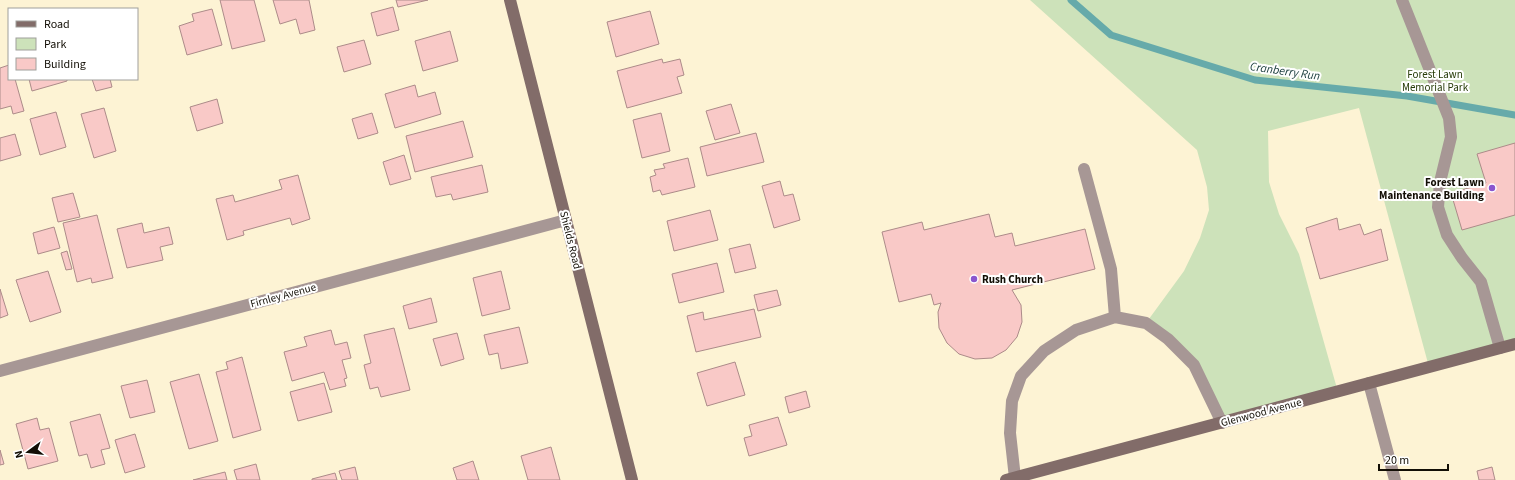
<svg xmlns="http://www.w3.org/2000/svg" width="1515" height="480" font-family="'Source Sans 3',sans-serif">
  <rect width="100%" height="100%" fill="#fdf3d4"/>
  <!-- green -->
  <path fill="#cde2ba" d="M1030,0H1515V344L1429,367L1359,108L1268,131L1269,182L1279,214L1299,254L1338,392L1222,423L1194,365L1146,323L1184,271L1200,238L1209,210L1207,187L1197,150Z"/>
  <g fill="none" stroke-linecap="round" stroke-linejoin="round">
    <!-- stream -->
    <path stroke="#6aa" stroke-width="7" d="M1071,0L1111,35L1255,80L1407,96L1515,115"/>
  </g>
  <!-- building -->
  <path fill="#f9c9c7" stroke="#ac8b89" d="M220,0H254L265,41L232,49Z
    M273,0H309L315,30L300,34L296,19L280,24Z
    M396,0H428L398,7Z
    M393,7L399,30L377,36L371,13Z
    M212,9L222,45L187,55L179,26L194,21L192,14Z
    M650,11L659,44L616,57L607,22Z
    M450,31L458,61L423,71L415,41Z
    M364,40L371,64L344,72L337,47Z
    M662,59L663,63L680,59L684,75L677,77L682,93L627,108L617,71Z
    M9,65V79H15L24,111L13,114L11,106L0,109V68Z
    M29,79H67V81L32,91Z
    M92,79H110L112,87L96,91Z
    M415,85L418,97L435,92L441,114L395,128L385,94Z
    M217,99L223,123L197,131L190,107Z
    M731,104L740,133L715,140L706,111Z
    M104,108L116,151L94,158L81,114Z
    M56,112L66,147L40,155L30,119Z
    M372,113L378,133L358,139L352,119Z
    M661,113L670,151L642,158L633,120Z
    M463,121L473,157L415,172L406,136Z
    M756,133L764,162L707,176L700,147Z
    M15,134L21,155L0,161V138Z
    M1515,143V215L1462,230L1451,193L1486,183L1477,154Z
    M404,155L411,179L390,185L383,162Z
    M688,158L695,187L662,195L660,190L653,192L650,177L656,175L654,170L665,168L663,164Z
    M482,165L488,192L453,200L451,194L436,197L431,177Z
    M298,175L310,219L292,225L290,218L243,231L244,235L227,240L216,199L233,195L235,202L282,189L279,180Z
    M780,181L784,196L793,194L800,220L774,228L762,186Z
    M73,193L80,217L58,222L52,198Z
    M710,210L718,240L674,251L667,221Z
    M989,214L995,237L1012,233L1015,246L1085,229L1095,269L1012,290L1021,305L1022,322L1017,337L1006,350L992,358L975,359L959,354L947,343L939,328L938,312L941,303L934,305L931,294L899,302L882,232L922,222L924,230Z
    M97,215L113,278L92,283L91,278L77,282L63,223Z
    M1337,218L1339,230L1360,224L1364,235L1381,229L1388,260L1320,279L1306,228Z
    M142,223L144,233L169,227L173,244L160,247L163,260L127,268L117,229Z
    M54,227L60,248L38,254L33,233Z
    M750,244L756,268L735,273L729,249Z
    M67,251L72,269L66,270L61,253Z
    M717,263L724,292L679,303L672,274Z
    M48,271L61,312L30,322L16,280Z
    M501,271L510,309L482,316L473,278Z
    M0,289L8,315L0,318Z
    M777,290L781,305L758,311L754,295Z
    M431,298L437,322L409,329L403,306Z
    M754,309L761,337L696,352L687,316L703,312L704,320Z
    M519,327L528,363L501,369L498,353L489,355L484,335Z
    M394,328L410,390L381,397L378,387L370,389L364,365L371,363L364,335Z
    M331,330L335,345L347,342L351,358L342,360L347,378L344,379L346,386L330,390L324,372L292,381L284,352L307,346L304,337Z
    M457,333L464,359L441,366L433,339Z
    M242,357L261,430L233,438L216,372L228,369L226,362Z
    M735,362L745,395L707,406L697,373Z
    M199,374L218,441L189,449L170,382Z
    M147,380L155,412L130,418L121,386Z
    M324,383L332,412L298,421L290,392Z
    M806,391L810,407L789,413L785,397Z
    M100,414L110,448L101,450L105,464L91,468L87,454L79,456L70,422Z
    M778,417L787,445L749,456L744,438L752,436L749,425Z
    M37,418L40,430L49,428L58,461L28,469L16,424Z
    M135,434L145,467L125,473L115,440Z
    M551,447L560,480H528L521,456Z
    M0,450L4,464L0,465Z
    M473,461L479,480H457L453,468Z
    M256,464L260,480H237L234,470Z
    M355,467L358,480H342L339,471Z
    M1492,467L1495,480H1479L1477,471Z
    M225,472L227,480H193Z
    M335,473L337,480H312V479Z"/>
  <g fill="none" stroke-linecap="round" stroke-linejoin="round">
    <!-- lane -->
    <path stroke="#a79795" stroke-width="12" d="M1402,0L1449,118L1451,137L1440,182L1438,207L1447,235L1462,258L1481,282L1500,348
      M1084,169L1111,269L1115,317
      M1015,478L1010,433L1012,401L1021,376L1044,351L1076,330L1115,317L1146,323L1168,339L1194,365L1222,423"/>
    <!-- street -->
    <path stroke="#a79795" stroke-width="12" d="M0,371L566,220
      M1369,383L1395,480"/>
    <!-- secondary -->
    <path stroke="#826c69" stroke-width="12" d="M510,0L632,480
      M1006,480L1515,344"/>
  </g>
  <!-- markers -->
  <g fill="#8a56ce" stroke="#fff" stroke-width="1.5">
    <circle cx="1492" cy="188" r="4"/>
    <circle cx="974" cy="279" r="4"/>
  </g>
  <g text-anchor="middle" stroke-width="4" stroke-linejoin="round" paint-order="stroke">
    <!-- park labels -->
    <g font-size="11" fill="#273c09" stroke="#fff">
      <text x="1435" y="78">Forest Lawn<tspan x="1435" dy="13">Memorial Park</tspan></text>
    </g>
    <!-- poi labels -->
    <g font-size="11" font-weight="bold" fill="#120e05" stroke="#fff" text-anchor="end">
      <text x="1484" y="186">Forest Lawn<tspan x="1484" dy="13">Maintenance Building</tspan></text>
      <text x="982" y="283" text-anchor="start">Rush Church</text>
    </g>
    <!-- street labels -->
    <g font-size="11" fill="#120e05" stroke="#fff">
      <text transform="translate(571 240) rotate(76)" y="4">Shields Road</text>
      <text transform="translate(283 295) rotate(-15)" y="4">Firnley Avenue</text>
      <text transform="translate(1261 412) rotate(-15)" y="4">Glenwood Avenue</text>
    </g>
    <!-- water labels -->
    <g font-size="12" font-style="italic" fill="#163939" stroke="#fff">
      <text transform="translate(1285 71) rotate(8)" y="4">Cranberry Run</text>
    </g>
  </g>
  <!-- legend -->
  <rect x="8" y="8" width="130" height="72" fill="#ffffff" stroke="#a09f9b"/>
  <rect x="16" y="21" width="20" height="6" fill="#826c69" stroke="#a09f9b"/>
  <text x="44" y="28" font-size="12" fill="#120e05">Road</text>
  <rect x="16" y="38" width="20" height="12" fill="#cde2ba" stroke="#a09f9b"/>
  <text x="44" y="48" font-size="12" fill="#120e05">Park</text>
  <rect x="16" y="58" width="20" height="12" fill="#f9c9c7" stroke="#a09f9b"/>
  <text x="44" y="68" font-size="12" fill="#120e05">Building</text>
  <!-- north arrow -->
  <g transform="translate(28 452) rotate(255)" stroke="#ffffff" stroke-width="3" paint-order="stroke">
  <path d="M0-3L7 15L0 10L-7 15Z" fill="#120e05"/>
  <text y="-6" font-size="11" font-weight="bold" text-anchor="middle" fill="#120e05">N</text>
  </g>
  <!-- scale -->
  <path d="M1379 464v6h69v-6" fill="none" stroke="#120e05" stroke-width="2"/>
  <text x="1385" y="464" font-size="12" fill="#120e05" stroke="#ffffff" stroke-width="3" paint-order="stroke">20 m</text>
</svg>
